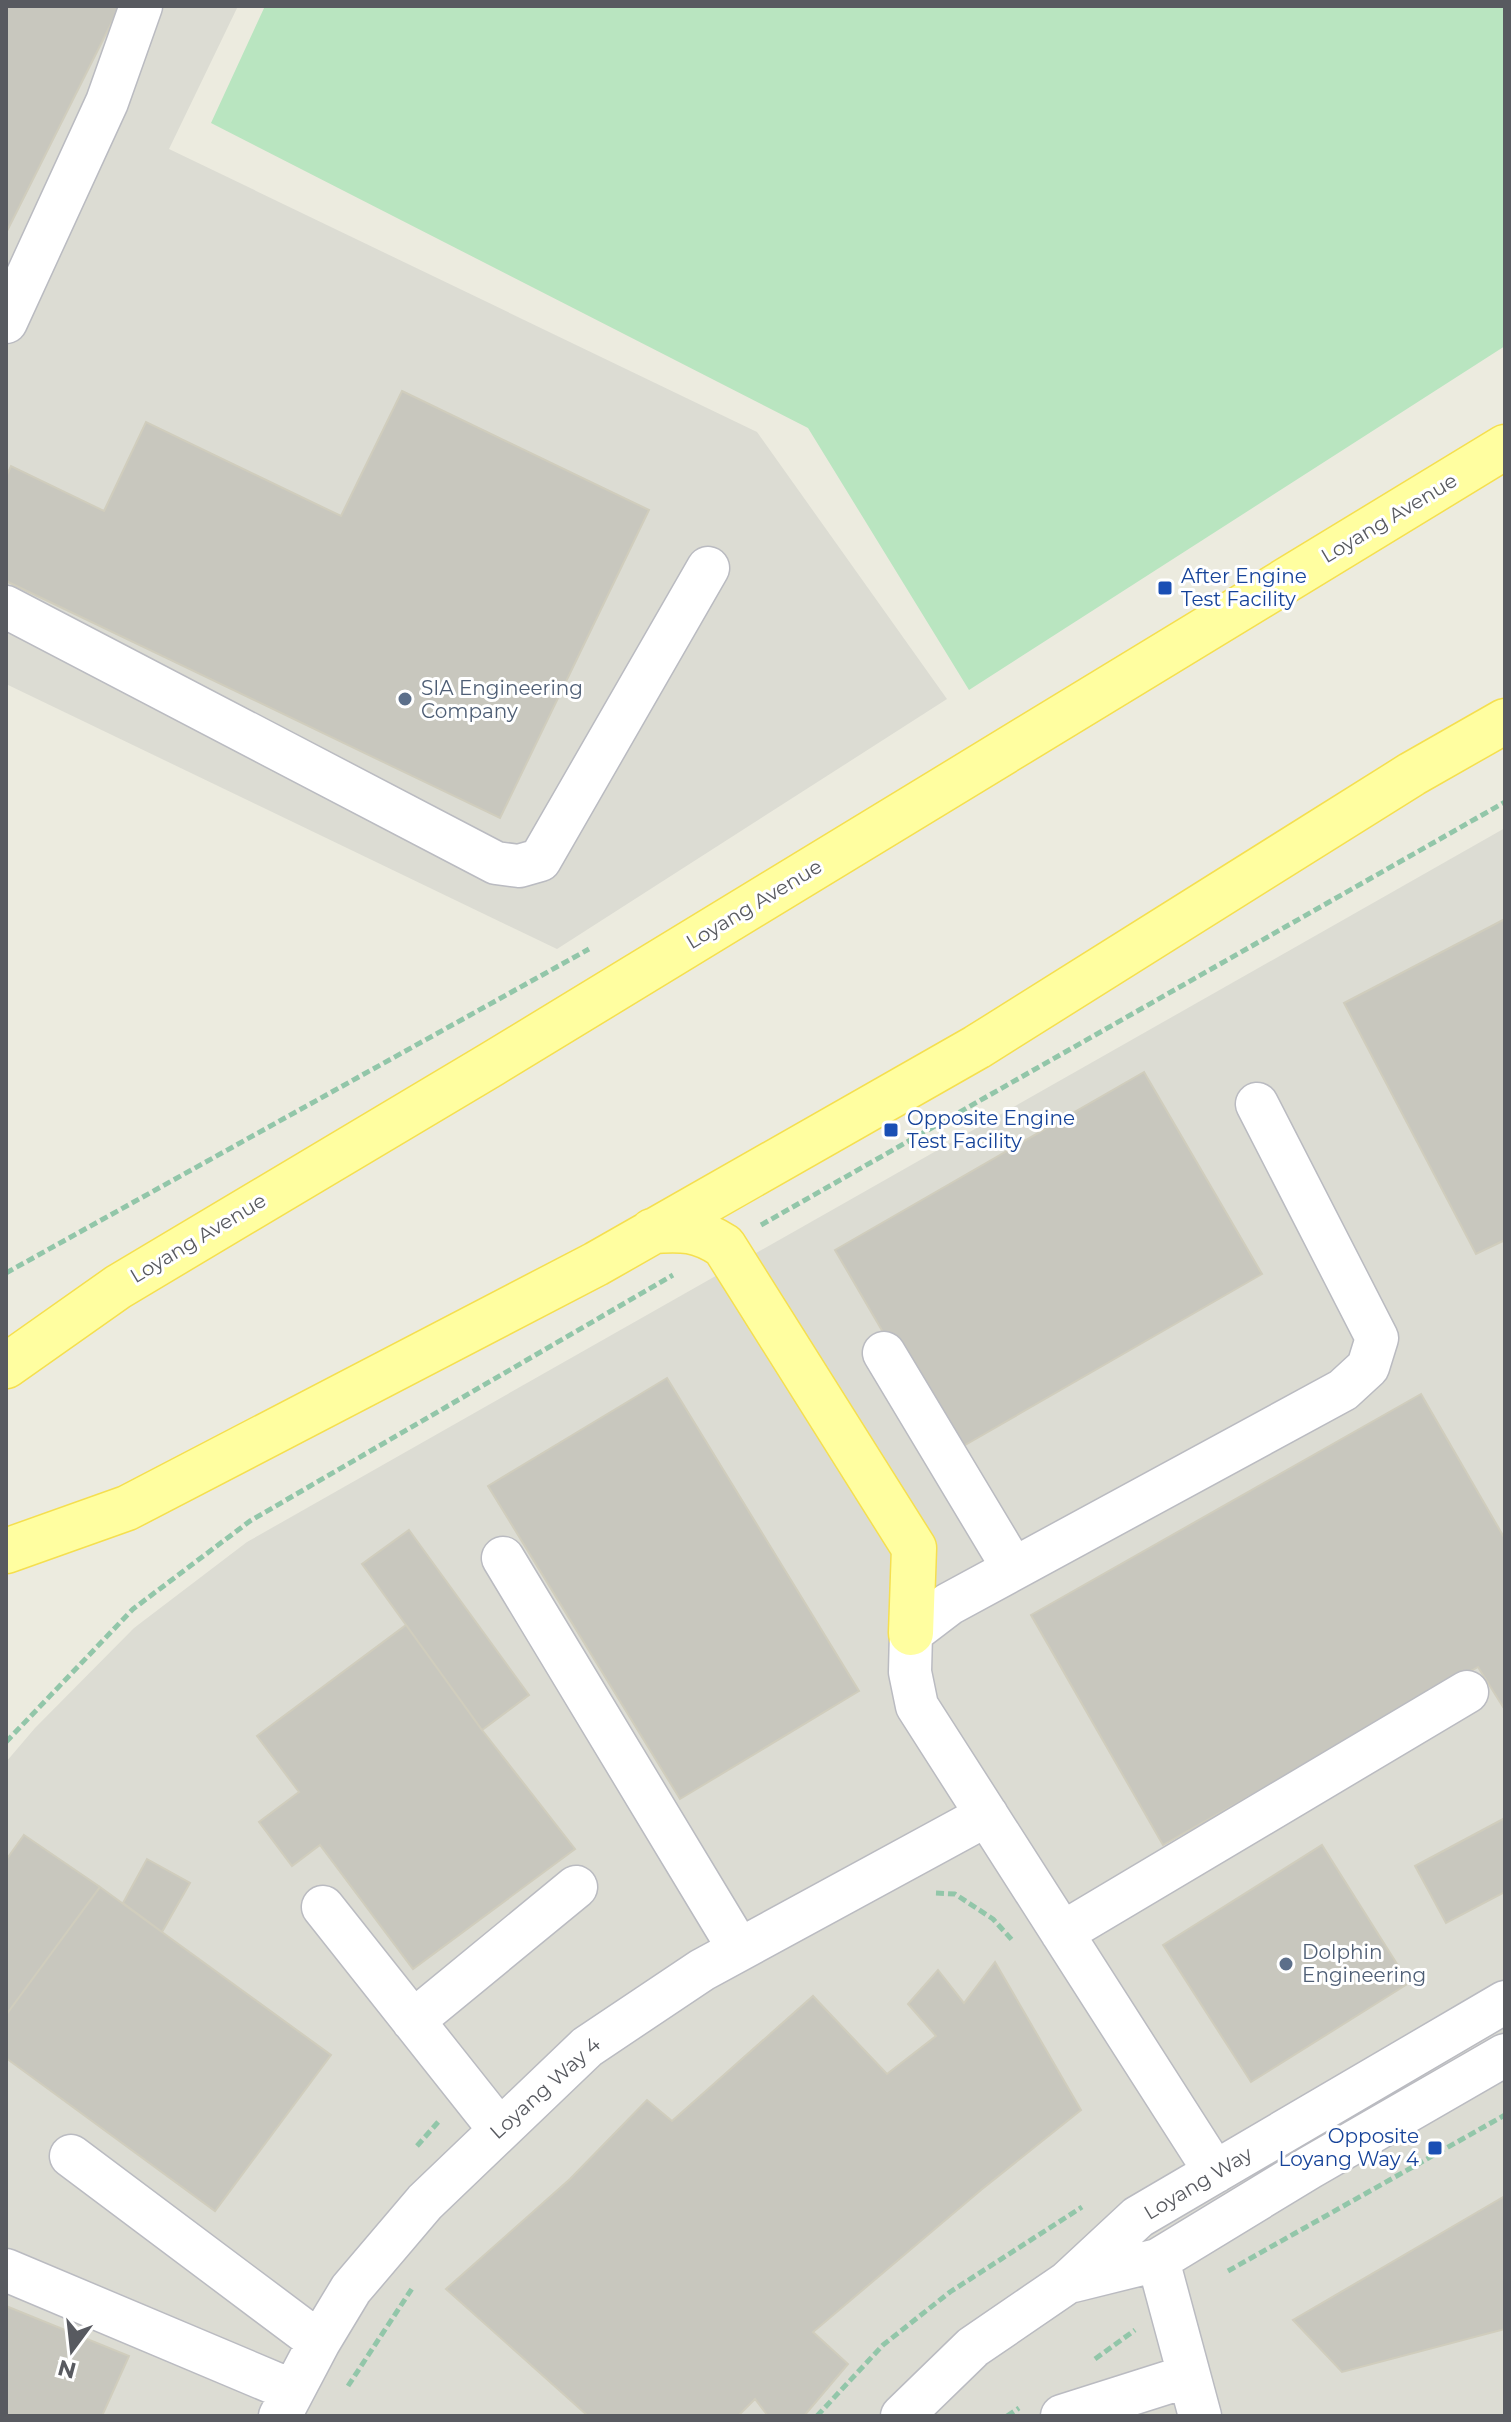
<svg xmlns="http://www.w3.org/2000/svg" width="1511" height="2422" font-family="Montserrat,sans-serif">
  <rect width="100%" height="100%" fill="#ecebdf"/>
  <!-- industrial -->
  <path fill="#dcdcd3" d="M6,6H238L169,149L757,432L947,699L557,949L6,684Z
    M1505,828V2416H6V1762L35,1728L134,1628L247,1542Z"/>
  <!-- green -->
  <path fill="#b9e5c0" d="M265,6H1505V346L969,690L808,428L211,123Z"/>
  <!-- building -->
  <path fill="#c8c7be" stroke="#d0cdbd" stroke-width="2" d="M6,6H120L6,233Z
    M402,391L649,510L500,818L6,581V477L11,466L104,511L146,422L341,516Z
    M1505,919V1240L1476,1254L1344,1003Z
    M1144,1072L1262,1274L953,1452L835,1250Z
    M667,1378L859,1691L680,1799L488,1486Z
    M1421,1394L1505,1539V1710L1478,1667L1163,1845L1031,1615Z
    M409,1530L529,1695L482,1730L362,1564Z
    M406,1625L482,1730L575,1849L413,1969L320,1845L292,1866L259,1822L299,1792L257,1736Z
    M1505,1818V1892L1446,1923L1415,1866Z
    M24,1835L100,1887L6,2015V1860Z
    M1322,1845L1409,1983L1251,2082L1163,1945Z
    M147,1859L190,1883L162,1932L123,1903Z
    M100,1887L331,2055L215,2211L6,2058V2015Z
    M995,1962L1081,2110L981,2190L813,2332L848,2364L804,2416H768L755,2399L738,2416H588L446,2289L570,2179L647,2100L672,2121L813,1996L887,2074L936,2036L908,2004L938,1970L964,2003Z
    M1505,2196V2329L1342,2372L1293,2320Z
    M6,2306L129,2356L102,2416H6Z"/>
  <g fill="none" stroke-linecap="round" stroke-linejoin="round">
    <defs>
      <path id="minor" d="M6,322L107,102L141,6
        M6,607L496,863L519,866L540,860L708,568
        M884,1353L1013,1568
        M503,1558L739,1949
        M323,1907L499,2129
        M1062,1933L1467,1692
        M413,2021L576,1887
        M71,2156L319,2342
        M1215,2172L917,1706L910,1672L911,1633L949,1604L1343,1390L1368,1367L1377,1338L1257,1104
        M1158,2260L1200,2416
        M6,2270L293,2391
        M1073,2281L1158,2260L1309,2168L1505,2055
        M280,2416L319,2342L351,2289L425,2202L587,2047L702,1970L987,1815
        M902,2416L973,2347L1068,2282L1138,2217L1505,2002
        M1062,2416L1188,2376"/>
      <path id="major" d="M652,1231C683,1229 698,1229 724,1246L914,1548L911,1633
        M6,1366L118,1287L492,1064L1505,447
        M6,1551L127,1508L596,1264L977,1047L1412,774L1505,721"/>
    </defs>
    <!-- minor casing -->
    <use href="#minor" stroke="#babbc1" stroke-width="45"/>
    <!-- major casing -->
    <use href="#major" stroke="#f5df4f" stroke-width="47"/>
    <!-- path -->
    <path stroke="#92c6a9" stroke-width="5" stroke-dasharray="8 4" stroke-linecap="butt" d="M761,1225L1505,802
      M6,1273L589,949
      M6,1742L133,1609L250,1521L673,1275
      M936,1893L955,1894L993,1919L1013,1941
      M417,2146L439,2121
      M1228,2271L1505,2115
      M1095,2359L1135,2330
      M348,2386L413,2287
      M817,2416L883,2345L950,2292L1082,2207
      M1007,2416L1019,2408"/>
    <!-- minor -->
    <use href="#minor" stroke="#fff" stroke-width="42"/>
    <!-- major -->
    <use href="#major" stroke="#fffea0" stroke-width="44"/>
  </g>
  <!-- markers -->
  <g fill="#1a4fb4" stroke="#fff" stroke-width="3">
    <rect x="1157" y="580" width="16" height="16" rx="4"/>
    <rect x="883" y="1122" width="16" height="16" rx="4"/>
    <rect x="1427" y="2140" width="16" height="16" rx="4"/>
  </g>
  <g fill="#5c6f8a" stroke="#fff" stroke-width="3">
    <circle cx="405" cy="699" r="8"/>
    <circle cx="1286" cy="1964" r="8"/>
  </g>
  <g text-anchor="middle" stroke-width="6" stroke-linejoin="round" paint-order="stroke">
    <!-- street labels -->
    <g font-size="20" fill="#585a60" stroke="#fff">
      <text transform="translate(1389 518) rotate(-31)" y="7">Loyang Avenue</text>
      <text transform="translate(754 904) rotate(-31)" y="7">Loyang Avenue</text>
      <text transform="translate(198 1238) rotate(-31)" y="7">Loyang Avenue</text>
      <text transform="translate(545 2088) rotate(-42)" y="7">Loyang Way 4</text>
      <text transform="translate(1198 2183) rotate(-31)" y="7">Loyang Way</text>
    </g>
    <!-- transit labels -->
    <g font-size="20" fill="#164399" stroke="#fff" text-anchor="start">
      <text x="1181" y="583">After Engine<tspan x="1181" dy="23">Test Facility</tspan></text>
      <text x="907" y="1125">Opposite Engine<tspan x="907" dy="23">Test Facility</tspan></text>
      <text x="1419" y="2143" text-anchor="end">Opposite<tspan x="1419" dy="23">Loyang Way 4</tspan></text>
    </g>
    <!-- service labels -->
    <g font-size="20" fill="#4e5e75" stroke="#fff" text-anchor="start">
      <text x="421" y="695">SIA Engineering<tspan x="421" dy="23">Company</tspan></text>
      <text x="1302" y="1959">Dolphin<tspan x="1302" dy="23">Engineering</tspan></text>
    </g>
  </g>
  <!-- border -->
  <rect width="1511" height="2422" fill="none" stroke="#585a60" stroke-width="16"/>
  <!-- north arrow -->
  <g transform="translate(72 2350) rotate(195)" stroke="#ffffff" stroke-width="6" paint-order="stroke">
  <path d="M0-6L14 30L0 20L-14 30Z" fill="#585a60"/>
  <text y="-12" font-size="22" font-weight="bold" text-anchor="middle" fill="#585a60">N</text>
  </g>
</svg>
